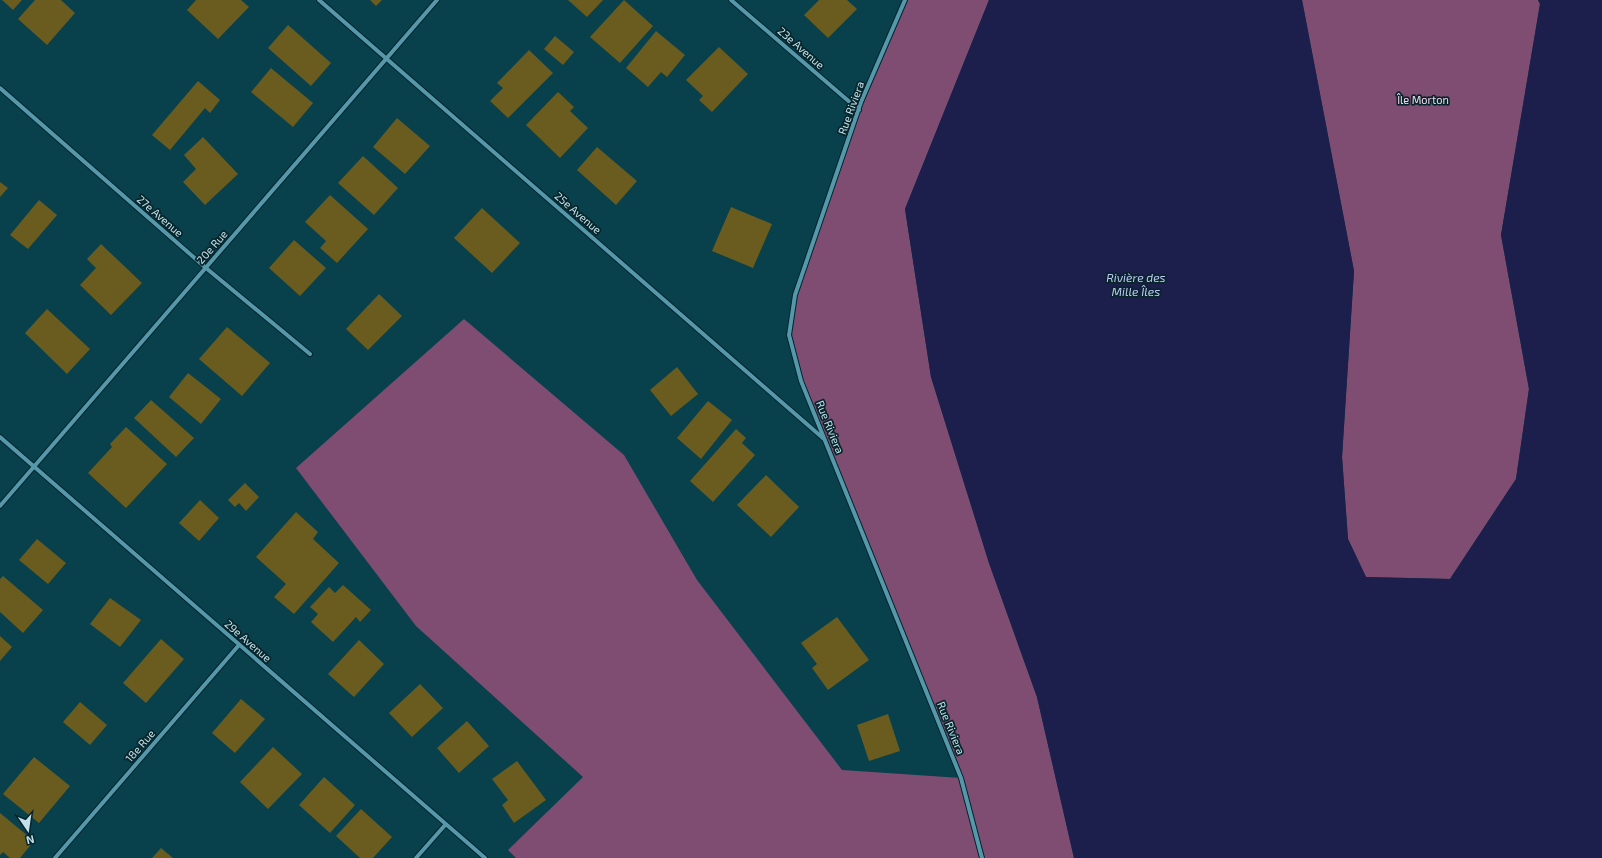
<svg xmlns="http://www.w3.org/2000/svg" width="1602" height="858" font-family="'Exo 2',sans-serif">
  <rect width="100%" height="100%" fill="#08404c"/>
  <!-- forest -->
  <path fill="#7e4d71" d="M906,0H989L905,209L931,377L989,563L1037,697L1074,858H516L508,850L583,777L416,626L296,468L464,319L624,455L697,580L842,770L961,778L801,381L789,335L795,295L859,110Z
    M1302,0H1538L1540,4L1501,235L1529,389L1516,479L1450,579L1366,577L1348,539L1342,457L1354,271Z"/>
  <!-- water -->
  <path fill="#1c1e4c" d="M989,0H1302L1354,271L1342,457L1348,539L1366,577L1450,579L1516,479L1529,389L1501,235L1540,4L1538,0H1602V858H1074L1037,697L989,563L931,377L905,209Z"/>
  <!-- building -->
  <path fill="#6a5c1e" d="M2,0H22L13,10Z
    M35,0H61L75,13L47,45L18,19Z
    M196,0H241L249,7L218,39L187,10Z
    M370,0H382L376,6Z
    M568,0H603L587,17Z
    M624,0L653,26L620,63L590,37Z
    M819,0H847L857,9L828,38L804,15Z
    M288,25L331,63L311,86L268,48Z
    M656,31L685,55L667,77L661,72L648,87L626,68Z
    M555,36L574,52L563,65L544,49Z
    M719,47L748,74L712,112L699,100L703,96L686,80Z
    M529,50L553,73L508,118L490,101L503,88L497,83Z
    M271,68L313,103L293,127L251,92Z
    M198,81L220,100L210,113L205,108L170,150L152,135Z
    M558,92L574,107L570,111L588,128L560,158L526,125Z
    M397,118L430,146L405,174L373,147Z
    M203,137L238,174L205,205L183,182L196,169L184,155Z
    M597,147L637,181L616,205L577,170Z
    M363,156L398,188L374,215L338,183Z
    M0,182L8,188L0,197Z
    M330,195L368,229L337,263L320,248L326,241L305,222Z
    M39,200L57,215L28,249L10,235Z
    M731,207L772,224L753,268L712,251Z
    M482,208L520,243L492,273L454,238Z
    M294,240L326,268L300,296L269,268Z
    M101,244L142,283L111,315L80,285L96,268L87,259Z
    M379,294L402,316L368,350L346,329Z
    M47,309L90,349L67,374L25,333Z
    M227,327L270,363L242,396L199,359Z
    M677,367L698,394L671,416L650,390Z
    M188,373L221,399L201,424L169,397Z
    M151,400L194,438L176,457L134,418Z
    M708,401L732,420L701,459L677,438Z
    M126,427L167,464L126,508L88,473L112,447L110,444Z
    M736,429L746,438L742,443L755,455L713,502L690,481Z
    M766,475L799,507L771,537L737,505Z
    M245,483L259,497L246,511L239,503L235,507L228,500Z
    M200,500L219,518L199,541L179,523Z
    M296,512L318,532L313,539L339,563L294,614L274,597L286,584L256,557Z
    M37,539L66,563L48,584L19,560Z
    M3,576L43,610L23,633L0,612V579Z
    M343,585L371,610L360,622L356,617L333,642L311,622L318,614L310,607L329,587L335,593Z
    M110,598L141,620L120,647L90,624Z
    M837,617L869,660L828,690L812,668L817,664L801,643Z
    M0,636L12,647L0,661Z
    M161,639L184,659L146,703L123,683Z
    M359,640L384,664L354,697L328,674Z
    M420,684L443,708L412,737L389,713Z
    M241,699L265,719L235,753L212,733Z
    M80,702L107,725L90,745L63,722Z
    M888,714L900,751L869,761L857,725Z
    M467,721L489,746L459,773L437,748Z
    M273,747L302,774L268,809L240,782Z
    M34,757L70,786L39,823L3,794Z
    M517,761L546,800L514,823L502,805L508,800L492,779Z
    M324,777L355,805L330,833L299,805Z
    M361,809L392,837L373,858H360L336,836Z
    M0,813L34,841L20,858H10L3,852L0,855Z
    M161,848L173,858H152Z"/>
  <g fill="none" stroke-linecap="round" stroke-linejoin="round">
    <defs>
      <path id="street" d="M319,0L824,439
        M731,0L859,110
        M905,0L861,102L795,295L789,335L801,381L961,778L982,858
        M0,88L206,268L310,354
        M0,437L485,858
        M0,506L437,0
        M55,858L239,645
        M416,858L446,824"/>
    </defs>
    <!-- street casing -->
    <use href="#street" stroke="#00252e" stroke-width="6"/>
    <!-- street -->
    <use href="#street" stroke="#5698a9" stroke-width="4"/>
  </g>
  <g text-anchor="middle" stroke-width="3.5" stroke-linejoin="round" paint-order="stroke">
    <!-- street labels -->
    <g font-size="11" fill="#c2e2eb" stroke="#08252b">
      <text transform="translate(801 48) rotate(41)" y="4">23e Avenue</text>
      <text transform="translate(851 108) rotate(-70)" y="4">Rue Riviera</text>
      <text transform="translate(578 213) rotate(41)" y="4">25e Avenue</text>
      <text transform="translate(160 216) rotate(41)" y="4">27e Avenue</text>
      <text transform="translate(212 247) rotate(-49)" y="4">20e Rue</text>
      <text transform="translate(830 427) rotate(68)" y="4">Rue Riviera</text>
      <text transform="translate(248 641) rotate(41)" y="4">29e Avenue</text>
      <text transform="translate(951 728) rotate(68)" y="4">Rue Riviera</text>
      <text transform="translate(140 746) rotate(-49)" y="4">18e Rue</text>
    </g>
    <!-- park labels -->
    <g font-size="11" fill="#f9d9ef" stroke="#08252b">
      <text x="1423" y="104">Île Morton</text>
    </g>
    <!-- water labels -->
    <g font-size="12" font-style="italic" fill="#bfc8f8" stroke="#08252b">
      <text x="1136" y="282">Rivière des<tspan x="1136" dy="14">Mille Îles</tspan></text>
    </g>
  </g>
  <!-- north arrow -->
  <g transform="translate(28 830) rotate(167)" stroke="#08252b" stroke-width="3" paint-order="stroke">
  <path d="M0-3L7 15L0 10L-7 15Z" fill="#c2e2eb"/>
  <text y="-6" font-size="11" font-weight="bold" text-anchor="middle" fill="#c2e2eb">N</text>
  </g>
</svg>
